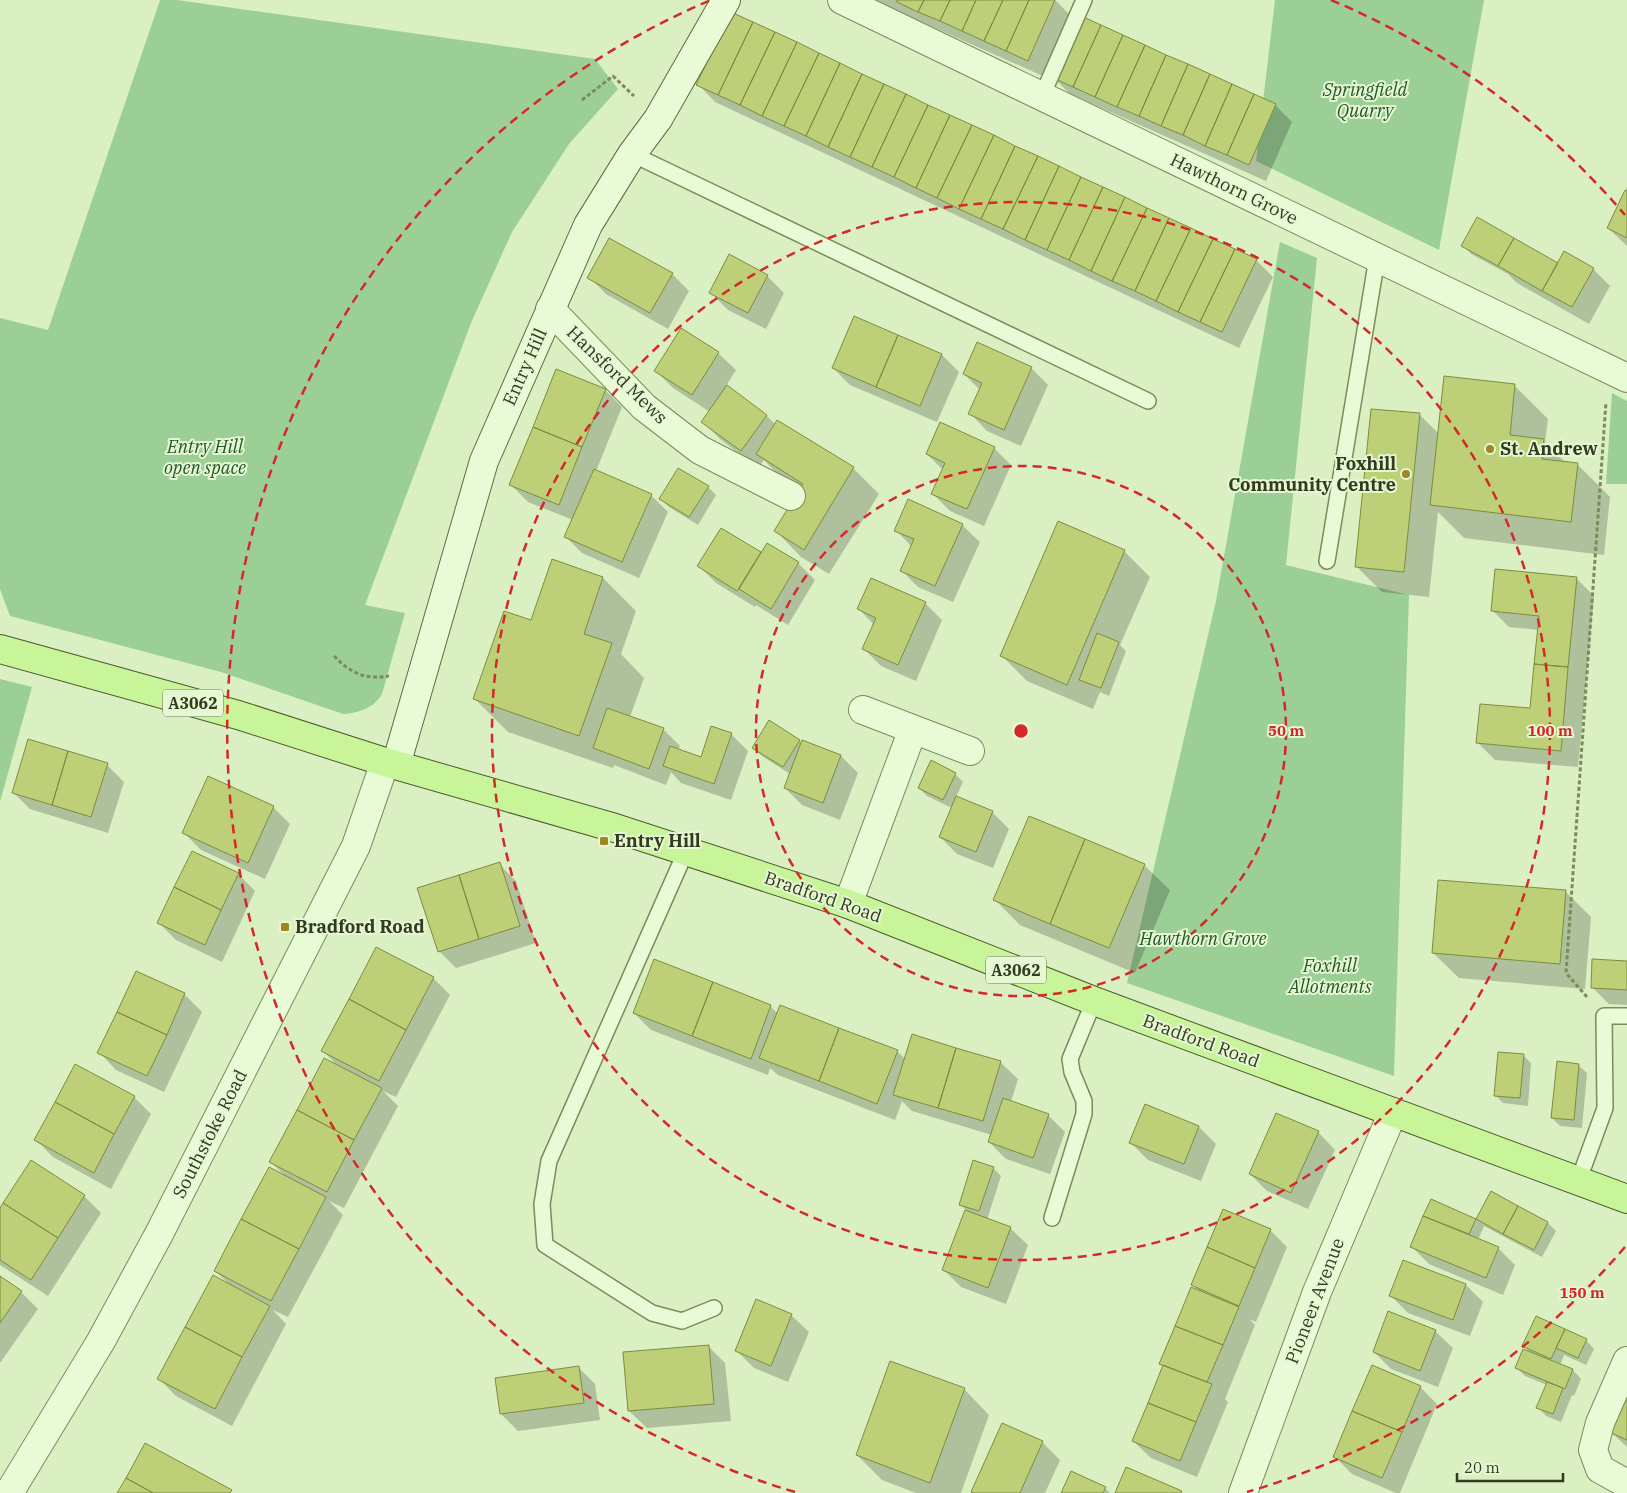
<svg xmlns="http://www.w3.org/2000/svg" width="1627" height="1493" font-family="'IBM Plex Serif',serif">
  <rect width="100%" height="100%" fill="#daf0c3"/>
  <!-- green -->
  <path fill="#9bcf96" d="M160,0H177L595,59L618,89L569,144L512,232L471,323L365,605L405,613L382,694C374,708 358,713 343,714L221,672L10,616L0,589V318L48,330Z
    M1275,0H1484L1439,250L1256,161Z
    M1280,242L1317,258L1286,565L1409,595L1394,1076L1127,983L1216,601Z
    M1612,393L1627,401V484H1606Z
    M0,679L32,687L0,802Z"/>
  <!-- shadow -->
  <path fill="#0003" d="M872,0H1055L1072,17L1045,77Z
    M1053,77L1275,105L1292,122L1266,181L1070,94Z
    M698,84L1256,260L1273,277L1239,348L715,102Z
    M1627,187V246L1608,228Z
    M1463,245L1559,264L1593,269L1610,286L1589,324L1517,283L1508,274L1471,254Z
    M672,274L689,291L668,329L606,294L589,277Z
    M767,276L784,293L766,329L728,310L711,293Z
    M855,317L942,355L959,372L937,422L850,385L833,368Z
    M681,330L718,353L736,370L726,386L767,416L776,425L778,422L853,468L879,494L829,574L801,557L776,531L800,490L783,480L764,460L758,468L720,439L703,422L710,412L673,388L656,371Z
    M1031,368L1048,385L1021,446L987,431L970,413L980,390L964,374Z
    M1515,386L1548,419L1545,442L1566,463L1577,464L1610,497L1604,555L1464,538L1438,512L1429,597L1382,592L1356,566L1372,410L1420,415L1439,434Z
    M605,390L622,407L596,471L651,495L668,512L639,578L582,553L565,536L573,520L528,502L511,485Z
    M994,448L1011,465L984,526L950,511L933,494L943,470L927,454Z
    M708,487L716,495L698,525L669,507L661,499Z
    M962,525L980,542L953,602L918,587L901,570L912,547L896,530Z
    M722,529L762,554L767,545L798,563L815,580L788,625L756,605L755,607L716,583L699,566Z
    M1124,551L1150,577L1120,645L1126,651L1109,696L1100,692L1093,709L1027,681L1001,655Z
    M553,561L603,578L636,611L621,654L644,678L630,717L663,729L680,746L678,751L701,758L731,734L748,751L731,800L681,783L671,772L666,785L614,765L613,768L508,732L475,699L532,622Z
    M1577,579L1594,596L1578,767L1495,760L1478,743L1531,709L1539,630L1509,627L1492,610Z
    M925,603L942,620L916,681L881,666L864,649L874,625L859,609Z
    M799,740L802,744L841,756L858,773L840,820L802,805L785,788L790,774L762,756L753,748Z
    M107,765L124,782L108,833L30,809L13,792Z
    M955,774L963,782L956,797L992,812L1009,829L993,868L957,854L940,837L952,808L927,796L919,788Z
    M273,807L290,824L265,879L201,850L184,833Z
    M499,864L516,881L536,943L456,968L439,951Z
    M1144,865L1170,890L1135,973L1020,925L995,900Z
    M238,874L255,891L222,962L176,940L159,923Z
    M1565,891L1591,917L1585,989L1459,978L1433,953Z
    M377,949L433,978L450,995L396,1097L383,1091L398,1106L344,1208L329,1201L343,1215L288,1317L273,1310L286,1324L232,1426L176,1396L159,1379L228,1283L215,1271L285,1176L271,1162L338,1066L323,1051Z
    M1627,962V1005L1609,1004L1592,987Z
    M136,972L185,995L202,1012L164,1092L116,1070L99,1052Z
    M770,1006L778,1014L897,1051L905,1059L1000,1062L1018,1079L1011,1102L1048,1115L1065,1132L1050,1174L1006,1159L989,1142L992,1135L912,1111L902,1101L895,1120L778,1075L770,1068L768,1075L651,1030L634,1013Z
    M1523,1055L1531,1063L1528,1106L1503,1103L1495,1095Z
    M1578,1065L1587,1073L1582,1128L1560,1126L1552,1118Z
    M134,1097L151,1114L111,1189L53,1157L36,1140Z
    M1199,1127L1216,1144L1201,1181L1148,1160L1131,1143Z
    M1318,1132L1335,1150L1308,1209L1267,1191L1250,1174Z
    M993,1168L1001,1176L987,1220L1010,1228L1028,1245L1006,1304L961,1287L944,1270L966,1210L960,1204Z
    M1491,1193L1548,1223L1556,1231L1542,1257L1484,1226L1478,1240L1498,1248L1515,1265L1503,1295L1429,1264L1412,1247L1431,1201L1476,1221Z
    M84,1196L101,1213L48,1296L0,1265V1211Z
    M1270,1230L1287,1247L1256,1322L1249,1319L1255,1325L1225,1399L1228,1402L1197,1477L1151,1458L1133,1441L1164,1367L1160,1363L1200,1292L1193,1285Z
    M1404,1262L1466,1285L1483,1302L1470,1336L1408,1313L1391,1296Z
    M0,1277L21,1292L38,1309L0,1363Z
    M791,1315L809,1332L788,1382L754,1368L737,1351Z
    M1435,1331L1453,1348L1438,1387L1391,1369L1374,1352Z
    M1586,1340L1594,1349L1586,1365L1564,1355L1560,1365L1573,1370L1581,1379L1574,1396L1572,1395L1561,1422L1546,1416L1538,1407L1547,1385L1525,1376L1517,1368L1531,1353L1523,1346Z
    M708,1346L725,1363L731,1421L647,1428L629,1411Z
    M578,1367L595,1384L600,1420L518,1431L501,1414Z
    M1420,1387L1437,1404L1400,1493H1396L1352,1474L1335,1457Z
    M964,1389L989,1415L961,1493H916L882,1480L857,1455Z
    M1627,1400V1447L1612,1433Z
    M1003,1425L1042,1442L1060,1460L1045,1493H975Z
    M1105,1488L1110,1493H1062Z"/>
  <!-- building -->
  <path fill="#bdd077" stroke="#7d8c3d" d="M897,0H924L918,12L897,2Z
    M924,0H950L940,21L918,12Z
    M950,0H976L962,31L940,21Z
    M976,0H1003L984,41L962,31Z
    M1003,0H1029L1006,51L984,41Z
    M1029,0H1055L1028,61L1006,51Z
    M731,12L753,22L718,95L696,85Z
    M1079,15L1101,25L1073,87L1051,77Z
    M753,22L775,32L740,105L718,95Z
    M1101,25L1123,35L1095,97L1073,87Z
    M775,32L797,42L762,116L740,105Z
    M1123,35L1145,45L1117,107L1095,97Z
    M797,42L819,53L784,126L762,116Z
    M1145,45L1166,55L1139,116L1117,107Z
    M819,53L840,63L806,136L784,126Z
    M1166,55L1188,64L1161,126L1139,116Z
    M840,63L862,74L828,147L806,136Z
    M1188,64L1210,74L1183,135L1161,126Z
    M862,74L884,84L850,157L828,147Z
    M1210,74L1232,84L1205,146L1183,135Z
    M884,84L906,94L872,167L850,157Z
    M1232,84L1254,94L1227,155L1205,146Z
    M906,94L928,105L894,177L872,167Z
    M1254,94L1276,104L1249,165L1227,155Z
    M928,105L950,115L916,188L894,177Z
    M950,115L972,125L937,198L916,188Z
    M972,125L994,135L959,209L937,198Z
    M994,135L1015,146L981,219L959,209Z
    M1015,146L1038,156L1003,229L981,219Z
    M1038,156L1059,166L1025,240L1003,229Z
    M1059,166L1081,177L1047,250L1025,240Z
    M1081,177L1103,187L1069,260L1047,250Z
    M1103,187L1125,197L1091,271L1069,260Z
    M1625,190L1627,191V238L1607,228Z
    M1125,197L1147,208L1112,281L1091,271Z
    M1147,208L1169,218L1135,291L1112,281Z
    M1477,217L1514,238L1498,266L1461,246Z
    M1169,218L1191,228L1156,301L1135,291Z
    M1191,228L1213,239L1178,312L1156,301Z
    M609,238L673,273L650,313L587,278Z
    M1514,238L1558,263L1542,291L1498,266Z
    M1213,239L1235,249L1200,322L1178,312Z
    M1235,249L1257,259L1222,332L1200,322Z
    M1564,251L1594,268L1572,307L1542,291Z
    M729,254L768,275L748,313L709,293Z
    M854,316L898,335L876,387L832,368Z
    M681,328L719,352L692,395L654,371Z
    M898,335L942,354L920,406L876,387Z
    M977,342L1032,367L1004,430L968,414L982,383L963,374Z
    M556,369L606,389L582,447L533,427Z
    M1444,376L1515,384L1510,435L1544,439L1542,459L1578,463L1571,522L1430,505Z
    M727,385L767,415L741,451L701,422Z
    M1371,409L1420,413L1404,572L1355,567Z
    M777,420L854,467L804,550L774,531L803,484L756,454Z
    M940,422L995,447L967,509L931,494L945,463L926,454Z
    M533,427L582,447L559,505L509,485Z
    M678,468L709,486L689,517L659,499Z
    M594,469L652,494L622,562L564,537Z
    M908,499L963,524L935,586L900,571L914,539L894,531Z
    M1058,521L1125,550L1067,685L1000,656Z
    M721,528L761,552L737,591L697,566Z
    M767,543L799,562L771,609L739,589Z
    M552,559L603,577L584,634L612,643L579,736L473,699L504,611L531,620Z
    M1495,569L1577,577L1568,667L1534,664L1539,616L1491,611Z
    M871,578L926,602L898,665L862,649L876,618L857,609Z
    M1097,633L1119,642L1101,688L1079,680Z
    M1534,664L1568,667L1561,751L1476,743L1480,704L1530,708Z
    M607,708L664,728L649,769L593,748Z
    M769,720L800,740L783,767L752,748Z
    M711,726L732,733L714,784L663,766L670,746L701,757Z
    M28,739L68,751L52,805L12,793Z
    M802,740L841,755L823,803L784,788Z
    M68,751L108,763L91,817L52,805Z
    M931,760L956,773L943,800L918,788Z
    M208,776L274,806L248,863L182,833Z
    M956,796L993,811L976,852L939,837Z
    M1029,816L1085,839L1050,924L993,900Z
    M1085,839L1145,864L1109,948L1050,924Z
    M192,851L239,873L221,910L174,887Z
    M500,862L520,926L479,939L459,875Z
    M459,875L479,939L438,952L417,888Z
    M1438,880L1566,890L1560,964L1432,953Z
    M174,887L221,910L205,945L157,923Z
    M376,947L434,977L406,1030L349,999Z
    M654,959L713,982L692,1036L633,1013Z
    M1592,959L1627,961V990L1591,988Z
    M136,971L185,993L167,1035L117,1012Z
    M713,982L771,1005L751,1059L692,1036Z
    M349,999L406,1030L379,1081L321,1051Z
    M780,1005L839,1028L819,1081L759,1058Z
    M117,1012L167,1035L147,1076L97,1053Z
    M839,1028L898,1050L877,1104L819,1081Z
    M912,1034L956,1048L938,1108L893,1095Z
    M956,1048L1001,1061L983,1121L938,1108Z
    M1498,1052L1524,1054L1520,1098L1494,1096Z
    M324,1058L382,1088L354,1140L297,1110Z
    M1557,1061L1579,1064L1574,1120L1551,1118Z
    M75,1064L135,1096L114,1134L55,1102Z
    M1003,1098L1049,1114L1033,1158L988,1142Z
    M55,1102L114,1134L94,1173L34,1140Z
    M1145,1104L1199,1126L1184,1164L1129,1143Z
    M297,1110L354,1140L327,1192L269,1162Z
    M1276,1113L1319,1131L1291,1193L1249,1174Z
    M31,1160L85,1195L58,1238L3,1203Z
    M973,1160L994,1167L979,1211L959,1205Z
    M269,1167L326,1197L299,1249L241,1219Z
    M1491,1191L1518,1206L1503,1234L1476,1219Z
    M1431,1199L1476,1219L1469,1234L1423,1216Z
    M3,1203L58,1238L31,1280L0,1260V1208Z
    M1518,1206L1548,1222L1534,1250L1503,1234Z
    M1223,1209L1271,1229L1255,1268L1207,1247Z
    M965,1210L1011,1227L988,1288L942,1270Z
    M1423,1216L1499,1247L1486,1278L1410,1247Z
    M241,1219L299,1249L271,1301L214,1271Z
    M1207,1247L1255,1268L1239,1306L1191,1285Z
    M1403,1260L1466,1284L1453,1320L1389,1296Z
    M213,1275L270,1306L242,1357L185,1327Z
    M0,1276L22,1291L0,1323Z
    M1191,1287L1239,1307L1223,1345L1175,1326Z
    M756,1299L792,1314L771,1366L735,1351Z
    M1388,1311L1436,1330L1420,1371L1373,1352Z
    M1536,1316L1565,1329L1551,1359L1522,1346Z
    M1175,1326L1223,1345L1207,1382L1159,1364Z
    M185,1327L242,1357L215,1409L157,1379Z
    M1565,1329L1587,1339L1578,1358L1556,1348Z
    M709,1345L714,1404L628,1411L623,1352Z
    M1523,1349L1573,1369L1565,1389L1515,1368Z
    M890,1361L965,1388L930,1483L856,1455Z
    M1163,1365L1212,1384L1196,1422L1148,1403Z
    M1372,1365L1421,1386L1402,1432L1352,1411Z
    M579,1366L584,1403L500,1414L495,1378Z
    M1547,1382L1563,1388L1553,1414L1536,1408Z
    M1627,1397V1440L1611,1433Z
    M1148,1403L1196,1422L1180,1461L1132,1441Z
    M1352,1411L1402,1432L1382,1478L1333,1457Z
    M1002,1423L1043,1441L1020,1493H974L971,1492Z
    M145,1443L232,1490L230,1493H153L126,1478Z
    M1126,1467L1182,1491L1181,1493H1115Z
    M1071,1471L1106,1487L1103,1493H1061Z
    M126,1478L153,1493H117Z"/>
  <g fill="none" stroke-linecap="round" stroke-linejoin="round">
    <defs>
      <path id="lane" d="M1042,96L1084,0
        M632,154L1148,401
        M1327,561L1377,258
        M686,851L549,1161L542,1204L545,1245L652,1313L682,1321L714,1308
        M1578,1182L1605,1108L1604,1016H1627
        M1052,1218L1084,1114V1101L1072,1072L1070,1059L1094,1001"/>
      <path id="street" d="M842,0L1627,378
        M550,309L644,407L700,450L791,496
        M863,710L970,751
        M848,904L913,729
        M1627,1361L1600,1423L1593,1450L1600,1469L1627,1484
        M9,1493L101,1341L159,1234L356,846L385,762
        M1243,1493L1317,1292L1393,1112"/>
      <path id="secondary" d="M396,765L484,461L588,225L632,154L658,119L726,0"/>
      <path id="primary" d="M0,649L238,715L385,762L615,828L848,904L1094,1001L1627,1199"/>
    </defs>
    <!-- lane casing -->
    <use href="#lane" stroke="#7b8c59" stroke-width="18"/>
    <!-- street casing -->
    <use href="#street" stroke="#7b8c59" stroke-width="30"/>
    <!-- secondary casing -->
    <use href="#secondary" stroke="#5f6d3c" stroke-width="30"/>
    <!-- primary casing -->
    <use href="#primary" stroke="#4e592d" stroke-width="30"/>
    <!-- path -->
    <path stroke="#7b8c59" stroke-width="3" stroke-dasharray="4 2.5" stroke-linecap="butt" d="M582,100L613,76L634,96
      M334,656C351,673 364,680 389,676
      M1587,997L1566,973L1606,402"/>
    <!-- lane -->
    <use href="#lane" stroke="#e9fad7" stroke-width="15"/>
    <!-- street -->
    <use href="#street" stroke="#e9fad7" stroke-width="28"/>
    <!-- secondary -->
    <use href="#secondary" stroke="#e9fad7" stroke-width="28"/>
    <!-- primary -->
    <use href="#primary" stroke="#c8f599" stroke-width="28"/>
  </g>
  <!-- distance rings -->
  <g fill="none" stroke="#d62828" stroke-width="2.5" stroke-dasharray="9 6">
    <circle cx="1021" cy="731" r="265"/>
    <circle cx="1021" cy="731" r="529"/>
    <path d="M1625 1247A794 794 0 0 1 1247 1492M795 1492A794 794 0 0 1 711 0M1331 0A794 794 0 0 1 1625 215"/>
  </g>
  <!-- markers -->
  <g fill="#9e8526" stroke="#e5f7d3" stroke-width="2">
    <circle cx="1490" cy="449" r="5"/>
    <circle cx="1406" cy="474" r="5"/>
    <rect x="599" y="836" width="10" height="10" rx="2.5"/>
    <rect x="280" y="922" width="10" height="10" rx="2.5"/>
  </g>
  <g text-anchor="middle" stroke-width="4" stroke-linejoin="round" paint-order="stroke">
    <!-- shield labels -->
    <g fill="#e5f7d3" stroke="#687354" stroke-width="1">
      <rect x="163" y="689.5" width="60" height="27" rx="4"/>
      <rect x="986" y="956.5" width="60" height="27" rx="4"/>
    </g>
    <g font-size="16" font-weight="bold" fill="#333b1e">
      <text x="193" y="709">A3062</text>
      <text x="1016" y="976">A3062</text>
    </g>
    <!-- park labels -->
    <g font-size="18" font-style="italic" fill="#235826" stroke="#e5f7d3">
      <text x="1365" y="96">Springfield<tspan x="1365" dy="21">Quarry</tspan></text>
      <text x="205" y="453">Entry Hill<tspan x="205" dy="21">open space</tspan></text>
      <text x="1203" y="945">Hawthorn Grove</text>
      <text x="1330" y="972">Foxhill<tspan x="1330" dy="21">Allotments</tspan></text>
    </g>
    <!-- street labels -->
    <g font-size="18" fill="#333b1e" stroke="#e5f7d3">
      <text transform="translate(1234 189) rotate(26)" y="6">Hawthorn Grove</text>
      <text transform="translate(525 367) rotate(-66)" y="6">Entry Hill</text>
      <text transform="translate(617 375) rotate(44)" y="6">Hansford Mews</text>
      <text transform="translate(823 897) rotate(19)" y="6">Bradford Road</text>
      <text transform="translate(1201 1041) rotate(20)" y="6">Bradford Road</text>
      <text transform="translate(210 1134) rotate(-63)" y="6">Southstoke Road</text>
      <text transform="translate(1315 1301) rotate(-69)" y="6">Pioneer Avenue</text>
    </g>
    <!-- poi labels -->
    <g font-size="18" font-weight="bold" fill="#333b1e" stroke="#e5f7d3" text-anchor="start">
      <text x="1500" y="455">St. Andrew</text>
      <text x="1396" y="470" text-anchor="end">Foxhill<tspan x="1396" dy="21">Community Centre</tspan></text>
      <text x="614" y="847">Entry Hill</text>
      <text x="295" y="933">Bradford Road</text>
    </g>
  </g>
  <circle cx="1021" cy="731" r="8" fill="#d62828" stroke="#e5f7d3" stroke-width="2.5"/>
  <g font-size="15" text-anchor="middle" font-weight="bold" fill="#d62828" stroke="#e5f7d3" stroke-width="4" stroke-linejoin="round" paint-order="stroke">
    <text x="1286" y="736">50 m</text>
    <text x="1550" y="736">100 m</text>
    <text x="1582" y="1298">150 m</text>
  </g>
  <!-- scale -->
  <path d="M1457 1473v8h106v-8" fill="none" stroke="#333b1e" stroke-width="2.5"/>
  <text x="1464" y="1473" font-size="15" fill="#333b1e" stroke="#e5f7d3" stroke-width="4" paint-order="stroke">20 m</text>
</svg>
